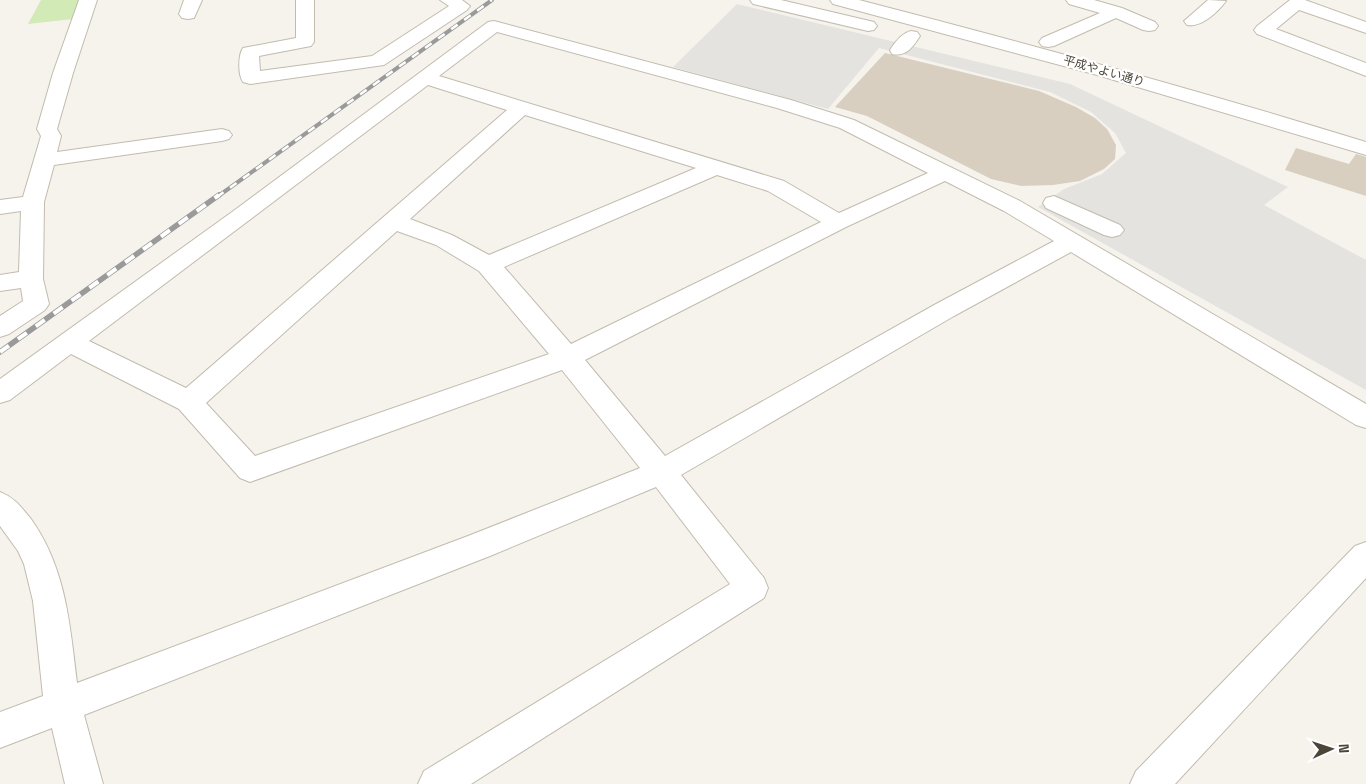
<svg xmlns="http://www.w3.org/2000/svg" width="1366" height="784" font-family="'Space Grotesk','Noto Sans JP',sans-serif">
  <rect width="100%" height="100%" fill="#f6f3ec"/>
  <!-- green -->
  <path fill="#d2eab5" d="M41,0H79L73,19L28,24Z"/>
  <!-- parking -->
  <path fill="#e5e3e0" d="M737,4L1070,84L1288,187L1264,205L1366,260V390L1038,207L1064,189L1102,174L1126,153L1115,133L1091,112L1050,92L879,48L828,109L673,67Z"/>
  <!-- building -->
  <path fill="#d8cfc1" d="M885,53L1039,91L1076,107L1095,118L1107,129L1116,145L1115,159L1104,169L1080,181L1053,185L1021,186L991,179L867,116L835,107Z
    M1296,148L1349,164L1356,154L1366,157V196L1285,170Z"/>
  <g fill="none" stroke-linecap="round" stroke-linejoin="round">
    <defs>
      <path id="minor" d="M79,0H97L73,73L57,129L61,136L57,152L222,129L229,131L232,135L229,139L222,141L54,165L44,202L43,279L49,304L45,310L9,334L0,337V316L23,301L21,288L0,291V275L19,272L21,211L0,214V200L23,197L41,136L37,129L53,73Z
        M184,0H202L194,18L188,19L182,18L179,14Z
        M296,0H314V42L311,46L259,56L260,71L372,56L449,6L440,0H462L470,6L467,10L384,65L250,84L243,82C238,75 238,55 243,48L296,38Z
        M750,0H781L874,22L877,26L874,30L868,31L753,4Z
        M830,0H859C1029,44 1198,90 1366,142V155L1097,75L833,4Z
        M1066,0H1094L1122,8L1155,22L1158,26L1155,30L1149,31L1143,30L1116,18L1054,46L1048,47L1042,46L1039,42L1042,38L1100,13L1069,4Z
        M1208,0L1226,1C1218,12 1201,28 1187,25L1184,21Z
        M1290,0H1305L1366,22V33L1299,10L1276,29L1366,63V76L1257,34L1254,30L1257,26Z
        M494,21L791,100L854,120L1020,201L1366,404V428L1356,425L1071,252L954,316L681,475L764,578L768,588L764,598L471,784H418L424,771L730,584L656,487L490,556L84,715L103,784H65L52,728L0,748V712L43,696L33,601L24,564L18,551L0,526V492C15,498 21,507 31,519C66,568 70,625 77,683L468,536L640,468L562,370L250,482L240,478L179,409L71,354L10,400L0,403V379L232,212L488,22ZM497,32L777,108L840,128L928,173L839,213L784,181L439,76ZM428,85L507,110L186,388L89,341ZM525,115L696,168L489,255L452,235L410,219ZM717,175L768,191L821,222L571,344L504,267ZM945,181L1004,211L1054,241L936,304L665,456L585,360L846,227ZM397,231L436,245L479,271L549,354L255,456L206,403Z
        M911,31L917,32L920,36C913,47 906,57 892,54L890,50C895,42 902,33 911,31Z
        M1054,196L1120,225L1124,230L1120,235L1112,237L1104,235L1046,208L1043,203L1046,198Z
        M1366,542V578L1175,784H1130L1136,771L1355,546Z"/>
    </defs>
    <!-- minor casing -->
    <use href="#minor" stroke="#c2bbae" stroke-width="2"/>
    <!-- minor -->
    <use href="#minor" fill="#fff" fill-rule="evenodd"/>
    <defs>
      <path id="rail-far1" d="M217,197L492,0"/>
      <path id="rail" d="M0,352L219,195"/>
    </defs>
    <!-- rail-far1 casing -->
    <use href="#rail-far1" stroke="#9a9a9a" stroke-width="4"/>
    <!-- rail casing -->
    <use href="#rail" stroke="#9a9a9a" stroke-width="5.5"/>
    <!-- rail-far1 -->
    <use href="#rail-far1" stroke="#fff" stroke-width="2.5" stroke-dasharray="8" stroke-linecap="butt"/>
    <!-- rail -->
    <use href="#rail" stroke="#fff" stroke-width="4" stroke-dasharray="11" stroke-linecap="butt"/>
  </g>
  <g text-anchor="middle" stroke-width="4.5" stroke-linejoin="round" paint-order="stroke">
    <!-- far-street labels -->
    <g font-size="12" fill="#4b4439" stroke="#fff">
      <text transform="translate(1104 71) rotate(16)" y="4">平成やよい通り</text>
    </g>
  </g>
  <!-- north arrow -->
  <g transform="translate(1331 749) rotate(87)" stroke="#ffffff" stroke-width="4" paint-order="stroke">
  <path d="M0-4L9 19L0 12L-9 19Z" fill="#4b4439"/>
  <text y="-8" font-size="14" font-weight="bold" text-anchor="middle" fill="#4b4439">N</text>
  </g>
</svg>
